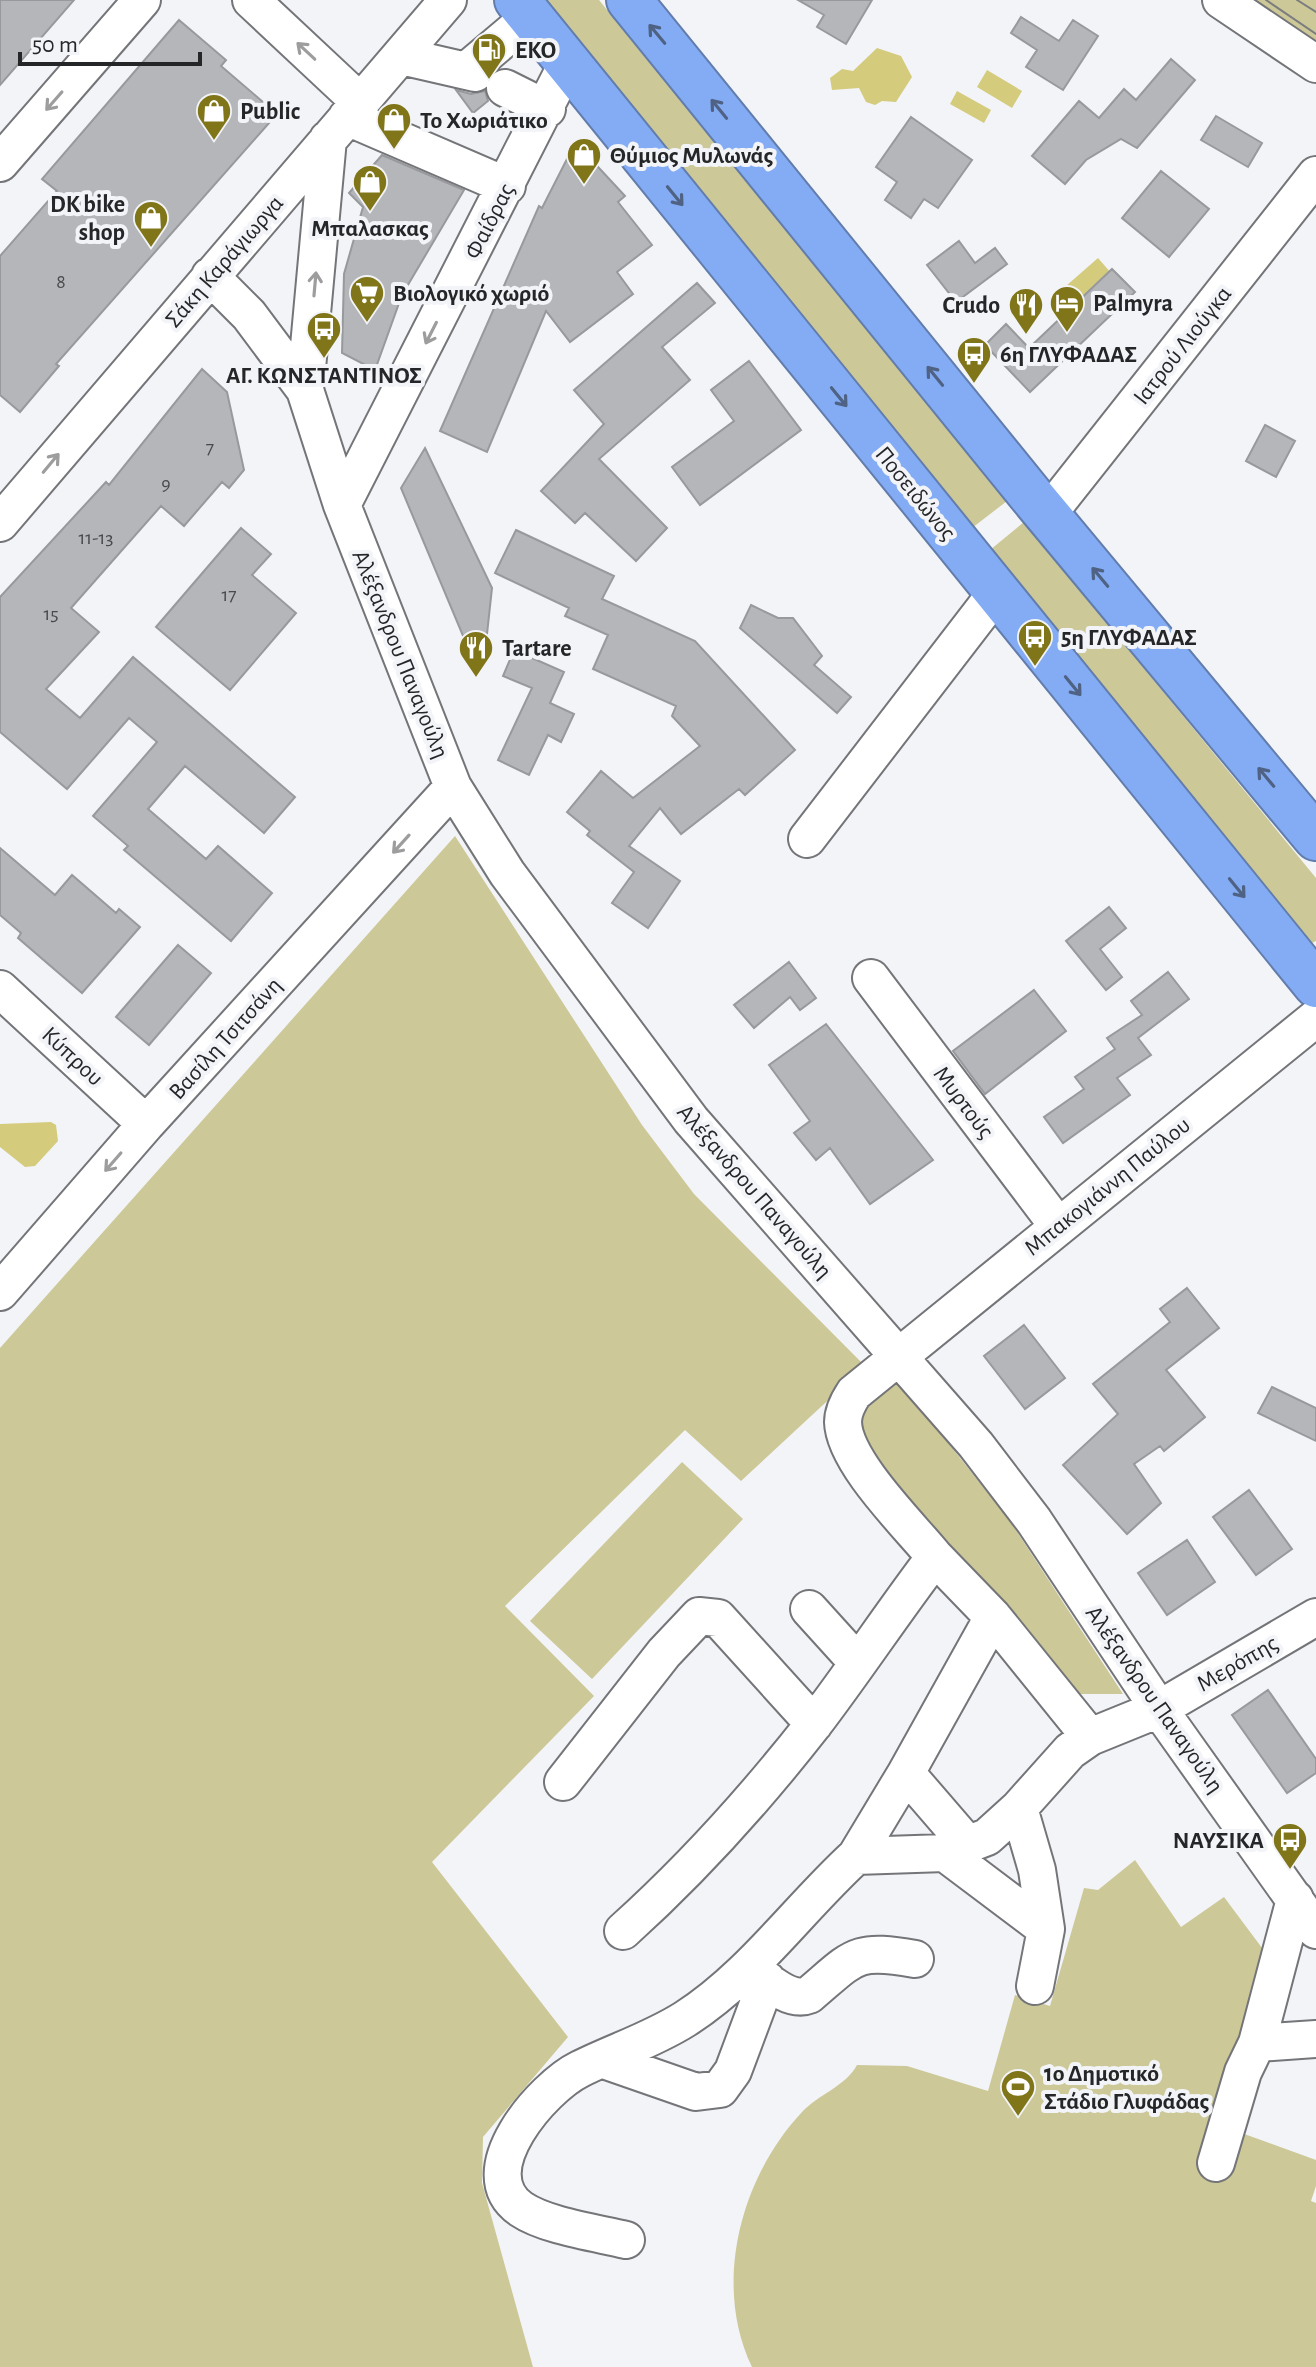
<svg xmlns="http://www.w3.org/2000/svg" width="1316" height="2367" font-family="'Alegreya Sans',sans-serif">
  <rect width="100%" height="100%" fill="#f2f4f8"/>
  <!-- green -->
  <path fill="#cdc898" d="M547,0H599L1007,501L972,528Z
    M1249,0H1316V43Z
    M1024,522L1316,878V941L1312,943L990,550Z
    M455,836L642,1125L694,1194L865,1366L741,1481L685,1430L505,1606L594,1696L432,1862L568,2037L483,2137L482,2183L533,2367H0V1348Z
    M896,1377L1010,1521L1123,1694H1077L947,1554L853,1423L858,1402Z
    M682,1462L743,1519L592,1679L530,1621Z
    M1135,1860L1181,1927L1224,1897L1271,1960L1236,2131L1316,2160V2186L1311,2201L1316,2203V2367H752C712,2284 741,2177 802,2112C819,2094 846,2086 857,2065L907,2066L988,2091L1015,1995L1050,2006L1084,1888L1098,1890Z"/>
  <!-- water -->
  <path fill="#d4cb7c" d="M877,48L901,56L912,77L896,102L882,101L875,105L866,102L859,88L832,90L830,78L842,69L853,71Z
    M987,70L1022,91L1012,108L977,87Z
    M957,91L991,110L984,123L950,104Z
    M1098,258L1111,273L1079,300L1066,286Z
    M51,1122L56,1125L58,1141L35,1166L25,1167L0,1147V1124Z"/>
  <!-- building -->
  <path fill="#b4b6b9" stroke="#97999c" stroke-width="2" d="M0,0H74L0,85Z
    M798,0H872L846,44L817,27L824,15Z
    M1021,17L1059,41L1073,20L1098,36L1063,90L1026,67L1037,50L1011,33Z
    M179,20L226,60L221,66L277,114L56,364L59,366L20,412L0,395V256L57,191L42,179Z
    M1171,59L1195,80L1137,148L1121,139L1086,160L1065,184L1032,156L1079,101L1099,118L1124,89L1136,100Z
    M456,90L471,94L485,91L488,101L473,113Z
    M1216,116L1262,143L1248,167L1201,140Z
    M911,117L972,160L938,208L924,199L911,218L885,200L897,182L876,167Z
    M382,155L464,190L402,295L375,370L342,353L344,274L363,207L349,193Z
    M569,155H587L625,196L618,202L652,245L617,272L633,294L570,342L546,311L487,452L440,431L539,206L542,208Z
    M1161,171L1209,209L1169,257L1122,218Z
    M959,241L975,263L995,248L1007,264L956,302L927,265Z
    M1112,269L1135,292L1030,392L985,345L1006,324L1029,348Z
    M697,283L715,303L662,347L690,380L599,459L667,528L636,561L585,513L575,523L541,491L604,424L574,390Z
    M749,361L801,430L700,505L672,467L734,421L711,390Z
    M202,369L227,392L244,470L229,488L222,482L184,526L161,506L71,608L99,632L46,689L80,718L133,657L295,797L264,833L185,766L148,809L206,859L218,846L272,893L231,941L124,850L128,846L93,816L157,742L129,718L67,789L0,732V597L106,482L109,485Z
    M1265,425L1295,441L1276,477L1246,461Z
    M425,448L492,588L487,634L466,643L401,488Z
    M241,528L271,554L252,575L296,613L230,690L156,627Z
    M516,530L614,576L602,599L695,641L795,750L745,795L739,789L681,834L660,808L629,846L680,881L648,928L612,903L634,872L587,835L590,831L567,812L601,771L633,798L700,746L672,716L676,706L593,669L608,635L565,616L569,608L495,573Z
    M751,605L778,618H793L822,656L814,665L851,697L837,713L740,628Z
    M514,650L564,672L550,703L574,714L561,742L548,735L529,775L498,760L532,688L503,676Z
    M0,848L55,895L72,875L116,913L119,909L140,927L82,993L18,938L21,933L0,915Z
    M1109,907L1126,928L1100,949L1122,977L1106,990L1066,941Z
    M178,945L211,973L149,1045L116,1017Z
    M789,962L816,998L800,1010L790,997L754,1028L734,1005Z
    M1168,972L1189,999L1138,1038L1151,1055L1117,1078L1130,1095L1063,1143L1044,1117L1084,1089L1075,1077L1115,1049L1107,1038L1142,1015L1131,1001Z
    M1034,990L1066,1031L985,1094L953,1051Z
    M826,1024L933,1160L870,1204L830,1148L816,1160L794,1133L810,1121L769,1065Z
    M1187,1288L1219,1328L1166,1370L1205,1417L1164,1451L1160,1446L1134,1464L1161,1503L1127,1534L1063,1465L1118,1414L1093,1384L1170,1322L1160,1309Z
    M1024,1325L1065,1378L1025,1409L984,1356Z
    M1272,1387L1316,1408V1441L1258,1413Z
    M1249,1490L1292,1549L1256,1575L1213,1517Z
    M1187,1540L1215,1582L1167,1615L1138,1573Z
    M1268,1690L1316,1759V1773L1287,1793L1232,1715Z"/>
  <g fill="none" stroke-linecap="round" stroke-linejoin="round">
    <defs>
      <path id="minor" d="M251,0L360,102
        M1221,0L1316,64
        M401,56L475,73
        M466,71L530,17
        M505,88L547,109
        M347,117L507,186
        M0,163L142,0
        M210,276L249,315L305,390L342,505L453,787L507,873L691,1120L976,1445L1034,1521L1159,1709L1316,1930
        M305,390L328,139
        M342,505L567,64
        M1048,514L1316,175
        M0,523L448,0
        M807,839L997,592
        M871,978L1058,1226
        M0,989L146,1124
        M0,1292L146,1124L453,787
        M935,1557L993,1617L1090,1737
        M809,1609L857,1662
        M906,1773L993,1617
        M563,1782L664,1653L699,1616L718,1618L814,1724
        M1019,1808L1037,1870L1046,1929L1035,1986
        M945,1853L1046,1929
        M856,1856L906,1773L969,1846
        M623,1931C693,1868 755,1799 813,1725C855,1670 893,1612 935,1557C909,1525 844,1462 843,1422C843,1411 848,1402 854,1393L1316,1018
        M749,1967C765,1979 789,2003 809,1995C854,1957 854,1948 915,1959
        M1257,2043L1295,1899
        M604,2060L696,2092L720,2089L733,2071L767,1980
        M1216,2163L1243,2072L1257,2043L1316,2039
        M626,2240C597,2233 546,2226 521,2209C468,2172 543,2087 580,2069C614,2052 652,2040 685,2019C751,1977 799,1908 856,1856L945,1853L987,1837L1019,1808L1070,1751L1090,1737L1159,1709L1316,1617"/>
      <path id="highway" d="M517,0L1316,985
        M629,0L1034,499L1316,838"/>
    </defs>
    <!-- minor casing -->
    <use href="#minor" stroke="#747578" stroke-width="40"/>
    <!-- highway casing -->
    <use href="#highway" stroke="#627dac" stroke-width="48"/>
    <!-- minor -->
    <use href="#minor" stroke="#fff" stroke-width="36"/>
    <!-- highway -->
    <use href="#highway" stroke="#83acf4" stroke-width="44"/>
    <!-- tram -->
    <path stroke="#7b7d7f" stroke-width="2" d="M1266,0L1316,34
      M1297,0L1316,12"/>
  </g>
  <!-- one-way arrows -->
  <defs><path id="oneway-shaft" d="M-6 0H5M1.5-3L5.5 0L1.5 3" fill="none" stroke-width="1.6" stroke-linecap="round" stroke-linejoin="round" transform="scale(2)"/></defs>
  <g stroke="#4f6283">
    <use href="#oneway-shaft" transform="translate(657 34) rotate(-130)"/>
    <use href="#oneway-shaft" transform="translate(719 109) rotate(-129)"/>
    <use href="#oneway-shaft" transform="translate(675 196) rotate(51)"/>
    <use href="#oneway-shaft" transform="translate(935 376) rotate(-129)"/>
    <use href="#oneway-shaft" transform="translate(839 397) rotate(51)"/>
    <use href="#oneway-shaft" transform="translate(1100 577) rotate(-130)"/>
    <use href="#oneway-shaft" transform="translate(1073 686) rotate(51)"/>
    <use href="#oneway-shaft" transform="translate(1266 777) rotate(-130)"/>
    <use href="#oneway-shaft" transform="translate(1237 888) rotate(51)"/>
  </g>
  <g stroke="#9d9d9e">
    <use href="#oneway-shaft" transform="translate(306 51) rotate(-137)"/>
    <use href="#oneway-shaft" transform="translate(54 101) rotate(131)"/>
    <use href="#oneway-shaft" transform="translate(315 284) rotate(-85)"/>
    <use href="#oneway-shaft" transform="translate(431 333) rotate(117)"/>
    <use href="#oneway-shaft" transform="translate(51 463) rotate(-50)"/>
    <use href="#oneway-shaft" transform="translate(401 844) rotate(132)"/>
    <use href="#oneway-shaft" transform="translate(113 1162) rotate(131)"/>
  </g>
  <!-- icons -->
  <defs>
    <symbol id="fuel-pin" viewBox="-11 -11 22 30"><path d="M0 17L-7.5 6A9.5 9.5 0 1 1 7.5 6Z" fill="#807619" stroke="#f2f4f8"/><path d="M-5.5-6h7V0h2V4h1.3V-2.5L3-4.5l.8-.8L6-3V5H2.5V1h-1V6h-7ZM-4.2-4.7v3.2H.2V-4.7Z" fill="#fff"/></symbol>
    <symbol id="shop-pin" viewBox="-11 -11 22 30"><path d="M0 17L-7.5 6A9.5 9.5 0 1 1 7.5 6Z" fill="#807619" stroke="#f2f4f8"/><path d="M-5-2.5h2.3a2.7 3.5 0 0 1 5.4 0H5L5.5 6h-11ZM-1.5-2.5h3a1.5 2.3 0 0 0-3 0Z" fill="#fff"/></symbol>
    <symbol id="supermarket-pin" viewBox="-11 -11 22 30"><path d="M0 17L-7.5 6A9.5 9.5 0 1 1 7.5 6Z" fill="#807619" stroke="#f2f4f8"/><path d="M-6-5.5h2.5l.6 2H6L4.5 2H-2.5L-4.4-4H-6ZM-1.5 3.2a1.3 1.3 0 1 0 .1 0ZM3 3.2a1.3 1.3 0 1 0 .1 0Z" fill="#fff"/></symbol>
    <symbol id="hotel-pin" viewBox="-11 -11 22 30"><path d="M0 17L-7.5 6A9.5 9.5 0 1 1 7.5 6Z" fill="#807619" stroke="#f2f4f8"/><path d="M-6-4.5h1.5V1H6V5H4.5V3h-9V5H-6ZM-4 0a1.8 1.8 0 1 1 3.6 0ZM.5 0V-2.5h3Q6-2.5 6 0Z" fill="#fff"/></symbol>
    <symbol id="restaurant-pin" viewBox="-11 -11 22 30"><path d="M0 17L-7.5 6A9.5 9.5 0 1 1 7.5 6Z" fill="#807619" stroke="#f2f4f8"/><path d="M-5-6h1v4h1v-4h1v4h1v-4h1v5L-1.5 .5V6h-2V.5L-5-1ZM5-6V6H3V1.5H1.5Q1.5-4 5-6Z" fill="#fff"/></symbol>
    <symbol id="bus-pin" viewBox="-11 -11 22 30"><path d="M0 17L-7.5 6A9.5 9.5 0 1 1 7.5 6Z" fill="#807619" stroke="#f2f4f8"/><path d="M-5-6H5V4H4V6H2V4H-2V6H-4V4H-5ZM-3.5-4V0h7V-4ZM-3.5 1.2v1.5H-2V1.2ZM2 1.2v1.5H3.5V1.2Z" fill="#fff"/></symbol>
    <symbol id="stadium-pin" viewBox="-11 -11 22 30"><path d="M0 17L-7.5 6A9.5 9.5 0 1 1 7.5 6Z" fill="#807619" stroke="#f2f4f8"/><path d="M0-5a6.5 5 0 1 0 0 10a6.5 5 0 1 0 0-10ZM-3.5-1.8h7v3.6h-7Z" fill="#fff"/></symbol>
  </defs>
  <g fill-rule="evenodd">
    <use href="#fuel-pin" x="469" y="30" width="40" height="54"/>
    <use href="#shop-pin" x="194" y="91" width="40" height="54"/>
    <use href="#shop-pin" x="374" y="100" width="40" height="54"/>
    <use href="#shop-pin" x="564" y="135" width="40" height="54"/>
    <use href="#shop-pin" x="350" y="162" width="40" height="54"/>
    <use href="#shop-pin" x="131" y="198" width="40" height="54"/>
    <use href="#supermarket-pin" x="347" y="273" width="40" height="54"/>
    <use href="#hotel-pin" x="1047" y="283" width="40" height="54"/>
    <use href="#restaurant-pin" x="1006" y="285" width="40" height="54"/>
    <use href="#bus-pin" x="304" y="309" width="40" height="54"/>
    <use href="#bus-pin" x="954" y="334" width="40" height="54"/>
    <use href="#bus-pin" x="1015" y="617" width="40" height="54"/>
    <use href="#restaurant-pin" x="456" y="628" width="40" height="54"/>
    <use href="#bus-pin" x="1270" y="1820" width="40" height="54"/>
    <use href="#stadium-pin" x="998" y="2067" width="40" height="54"/>
  </g>
  <g text-anchor="middle" stroke-width="8" stroke-linejoin="round" paint-order="stroke">
    <!-- number labels -->
    <g font-size="20" fill="#494a4c">
      <text x="61" y="288">8</text>
      <text x="210" y="454">7</text>
      <text x="166" y="490">9</text>
      <text x="96" y="544">11-13</text>
      <text x="229" y="601">17</text>
      <text x="51" y="620">15</text>
    </g>
    <!-- poi labels -->
    <g font-size="24" font-weight="bold" fill="#252627" stroke="#f2f4f8" text-anchor="start">
      <text x="515" y="58">EKO</text>
      <text x="240" y="119">Public</text>
      <text x="420" y="128">Το Χωριάτικο</text>
      <text x="610" y="163">Θύμιος Μυλωνάς</text>
      <text x="125" y="212" text-anchor="end">DK bike<tspan x="125" dy="28">shop</tspan></text>
      <text x="370" y="236" text-anchor="middle">Μπαλασκας</text>
      <text x="393" y="301">Βιολογικό χωριό</text>
      <text x="1093" y="311">Palmyra</text>
      <text x="1000" y="313" text-anchor="end">Crudo</text>
      <text x="1000" y="362">6η ΓΛΥΦΑΔΑΣ</text>
      <text x="324" y="383" text-anchor="middle">ΑΓ. ΚΩΝΣΤΑΝΤΙΝΟΣ</text>
      <text x="1061" y="645">5η ΓΛΥΦΑΔΑΣ</text>
      <text x="502" y="656">Tartare</text>
      <text x="1264" y="1848" text-anchor="end">ΝΑΥΣΙΚΑ</text>
      <text x="1044" y="2081">1ο Δημοτικό<tspan x="1044" dy="28">Στάδιο Γλυφάδας</tspan></text>
    </g>
    <!-- street labels -->
    <g font-size="24" fill="#252627" stroke="#f2f4f8">
      <text transform="translate(489 221) rotate(-63)" y="8">Φαίδρας</text>
      <text transform="translate(224 261) rotate(-49)" y="8">Σάκη Καράγιωργα</text>
      <text transform="translate(1182 345) rotate(-52)" y="8">Ιατρού Λιούγκα</text>
      <text transform="translate(916 493) rotate(51)" y="8">Ποσειδώνος</text>
      <text transform="translate(401 654) rotate(68)" y="8">Αλέξανδρου Παναγούλη</text>
      <text transform="translate(225 1038) rotate(-48)" y="8">Βασίλη Τσιτσάνη</text>
      <text transform="translate(73 1056) rotate(43)" y="8">Κύπρου</text>
      <text transform="translate(964 1102) rotate(53)" y="8">Μυρτούς</text>
      <text transform="translate(1107 1186) rotate(-39)" y="8">Μπακογιάννη Παύλου</text>
      <text transform="translate(755 1191) rotate(49)" y="8">Αλέξανδρου Παναγούλη</text>
      <text transform="translate(1237 1663) rotate(-30)" y="8">Μερόπης</text>
      <text transform="translate(1155 1699) rotate(55)" y="8">Αλέξανδρου Παναγούλη</text>
    </g>
  </g>
  <!-- scale -->
  <path d="M20 52v12h180v-12" fill="none" stroke="#252627" stroke-width="4"/>
  <text x="32" y="52" font-size="24" fill="#252627" stroke="#f2f4f8" stroke-width="6" paint-order="stroke">50 m</text>
</svg>
